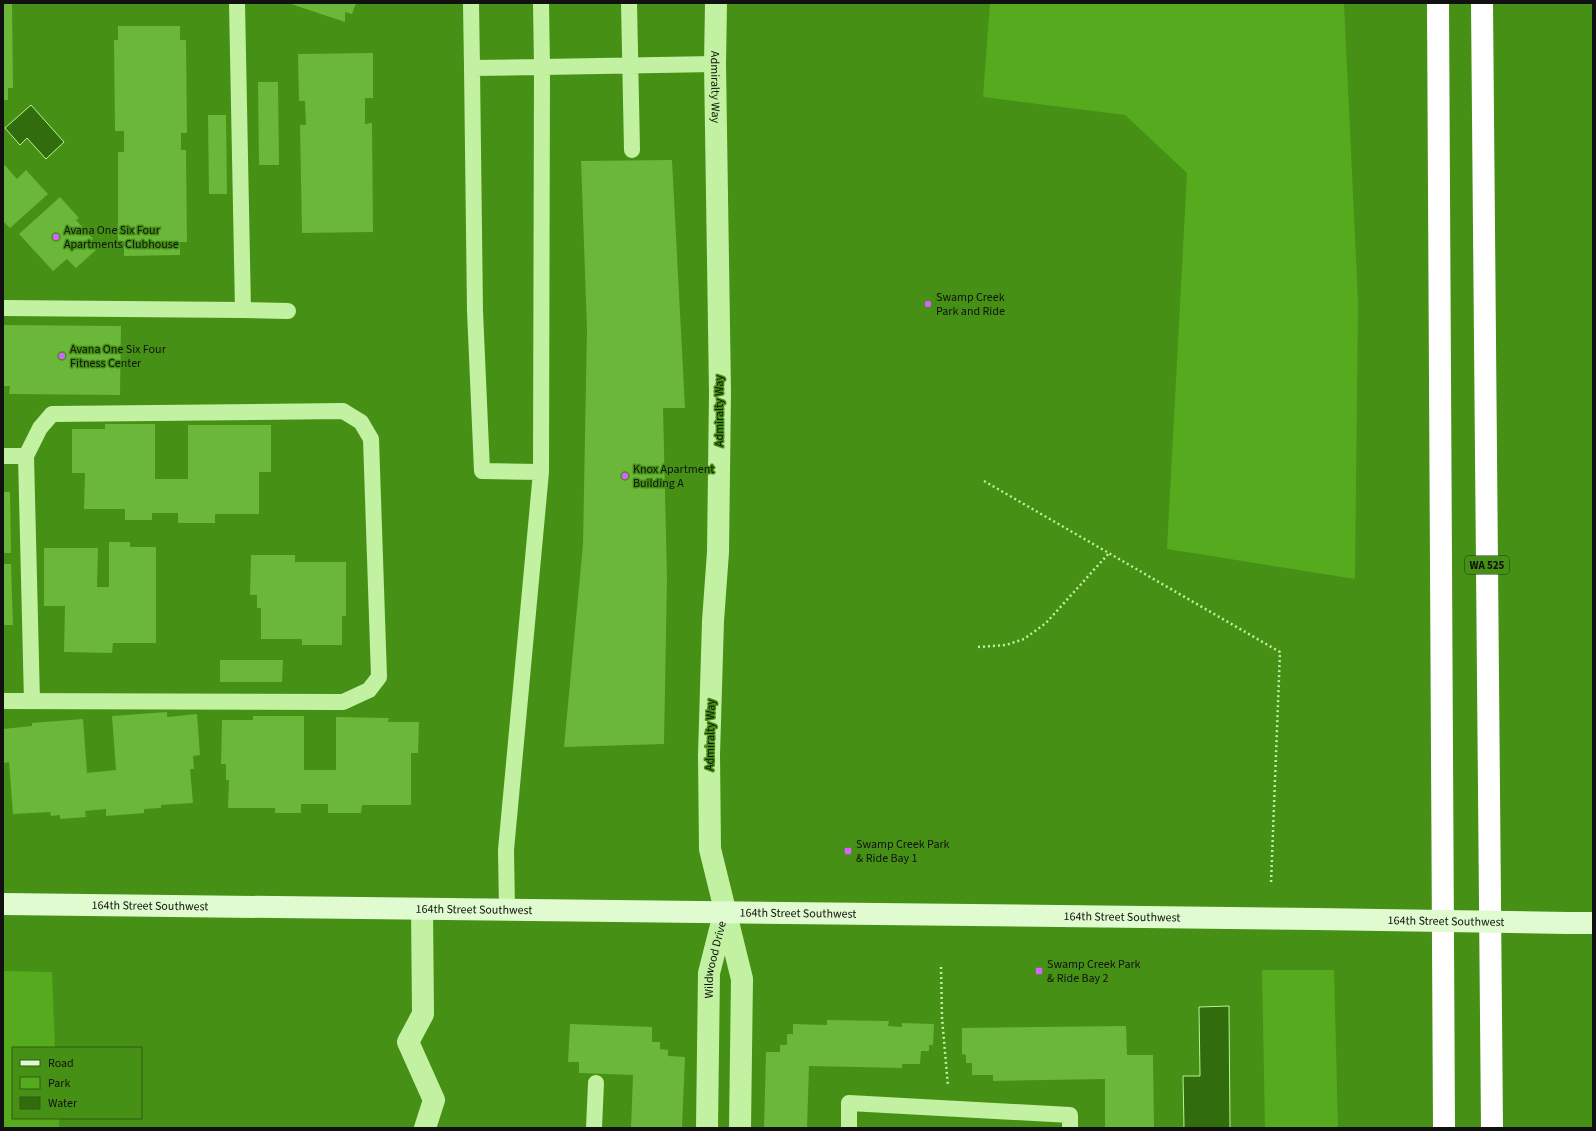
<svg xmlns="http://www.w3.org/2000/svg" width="1596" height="1131" font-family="'Source Sans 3',sans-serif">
  <rect width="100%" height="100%" fill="#459015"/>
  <!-- green -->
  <path fill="#56aa1d" d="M990,3H1344L1358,301L1355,579L1167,549L1187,173L1125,115L983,97Z
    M1262,970H1334L1338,1128H1265Z
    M3,971L52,972L55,1048H13V1118H59V1128H3Z"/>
  <!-- water -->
  <path fill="#316d0d" stroke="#bbf493" d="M31,105L64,142L46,159L27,138L20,145L5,128Z
    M1229,1006L1230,1128H1184L1183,1076H1200L1199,1007Z"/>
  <!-- building -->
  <path fill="#6bb739" d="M3,3H12L13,88H8V100H3Z
    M288,3H356L352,14L345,12V22Z
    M118,26H180V40H186L187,133H181V150H186L187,242H180V255L124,256V241H118V152H124V131H115L114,40H118Z
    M373,53V98H365V124L372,123L373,232L302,233L300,125H306L305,101H299L298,54Z
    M258,82H278L279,165H259Z
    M208,115H226L227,194H209Z
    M672,160L685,408H663L667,577L664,744L564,747L583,544L587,329L581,161Z
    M3,163L17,179L26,170L48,194L10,228L3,221Z
    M60,197L79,218L76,220L93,239L90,242L97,249L76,268L67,259L53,271L19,234Z
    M3,325L121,326L120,395L9,394L10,386H3Z
    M105,424H155V479H188V425H271V472H259V514H215V523H178V513H152V520H125V509H84L85,473H72V429H105Z
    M3,492H10L11,553H3Z
    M109,542H130V547H156V643H113L112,653L64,652L65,606H44V548H98L97,587H109Z
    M251,555H295V562H346V616H342V645H302V639H261V608H257V595H250Z
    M3,564H11L13,625H3Z
    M220,660H283L282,682H220Z
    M167,712V717L197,714L200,755L193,756L194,769H190L193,803L161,805V808L144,809V813L106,816V809L85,811L86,817L60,819V815L51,816L50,812L13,814L9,762L3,763V729L32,726V723L83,719L87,773L116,770L112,716Z
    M253,716H304V770H336V717L389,718L388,722H419L418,753H411V805H362L361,813H328V804H301V813H275V808H228L229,780H226V764H221L222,720H253Z
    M827,1020L889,1021L888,1026L902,1027V1023L934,1024L933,1045H929V1051H921L920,1064H902V1068L809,1066L807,1128H764L766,1052H780V1045H787V1034H793V1024L827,1025Z
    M570,1024L652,1027V1042H660V1049L668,1050V1056L685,1057L682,1128H631L633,1075L579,1073V1062H568Z
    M1126,1026L1127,1055H1153L1154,1128H1105V1079L993,1081V1075H972V1063H966V1055L962,1054V1028Z"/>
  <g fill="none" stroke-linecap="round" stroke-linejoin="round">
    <!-- path -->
    <path stroke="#c1f1a1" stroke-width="2.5" stroke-dasharray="2 3" stroke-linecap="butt" d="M984,481L1280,652L1271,883
      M978,647L1006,645L1024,639L1046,623L1110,552
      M941,967L942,1018L948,1086"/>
    <!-- lane -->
    <path stroke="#c1f1a1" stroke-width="16" d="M471,3L472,68
      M541,3L542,67L472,68L475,311L482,471L541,472
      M629,3L632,150
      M3,308L243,310L237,3
      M243,310L288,311
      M3,456H26L40,428L52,414L343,411L361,422L371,439L379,677L369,690L343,702L3,701
      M26,456L32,701
      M507,910L506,850L541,472L542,67L715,64
      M594,1128L596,1083
      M849,1128V1103L1070,1115V1128"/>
    <!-- street -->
    <g stroke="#c1f1a1" stroke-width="22">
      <path id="s1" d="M716,3L715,64L720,392L718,552L713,621L709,755L710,849L742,979L740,1128"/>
      <path d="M422,909L423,1014L408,1042L434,1100L425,1128"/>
      <path id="s2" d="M707,1128L709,973L724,914"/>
    </g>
    <!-- secondary -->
    <g stroke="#e0fbd0" stroke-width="22">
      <path id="s3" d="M3,904L1316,919"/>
      <path d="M1568,923H1593"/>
    </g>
    <!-- highway -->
    <path stroke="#fff" stroke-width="22" d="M1438,3L1444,1128
      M1482,3L1492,1128"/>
    <!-- secondary-bridge -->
    <path stroke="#e0fbd0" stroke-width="22" id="s4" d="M1316,919L1568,923"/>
  </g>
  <!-- markers -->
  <g fill="#d961ff" stroke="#459015" stroke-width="1.5">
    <circle cx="56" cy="237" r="4"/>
    <circle cx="928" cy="304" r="4"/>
    <circle cx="62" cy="356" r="4"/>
    <circle cx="625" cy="476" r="4"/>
    <rect x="844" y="847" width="8" height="8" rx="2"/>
    <rect x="1035" y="967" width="8" height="8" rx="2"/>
  </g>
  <g text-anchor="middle" stroke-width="3" stroke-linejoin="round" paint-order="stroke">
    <!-- shield labels -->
    <rect fill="#459015" stroke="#213712" stroke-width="1" x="1465" y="556" width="44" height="18" rx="3"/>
    <g font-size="11" font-weight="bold" fill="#111">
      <text x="1487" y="569">WA 525</text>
    </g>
    <!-- street labels -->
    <g font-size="12" fill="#111" stroke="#459015">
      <text dy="4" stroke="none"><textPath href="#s1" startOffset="84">Admiralty Way</textPath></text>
      <text transform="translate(719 411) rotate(-90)" y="4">Admiralty Way</text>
      <text transform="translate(710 735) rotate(-89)" y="4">Admiralty Way</text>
      <text dy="4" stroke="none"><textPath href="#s3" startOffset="147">164th Street Southwest</textPath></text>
      <text dy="4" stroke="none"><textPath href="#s3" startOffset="471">164th Street Southwest</textPath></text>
      <text dy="4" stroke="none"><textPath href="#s3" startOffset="795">164th Street Southwest</textPath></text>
      <text dy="4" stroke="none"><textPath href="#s3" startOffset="1119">164th Street Southwest</textPath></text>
      <text dy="4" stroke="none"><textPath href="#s4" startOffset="130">164th Street Southwest</textPath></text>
      <text dy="4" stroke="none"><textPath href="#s2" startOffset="169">Wildwood Drive</textPath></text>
    </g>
    <!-- poi labels -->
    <g font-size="12" fill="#111" stroke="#459015" text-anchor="start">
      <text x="64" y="234">Avana One Six Four<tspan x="64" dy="14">Apartments Clubhouse</tspan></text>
      <text x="936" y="301">Swamp Creek<tspan x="936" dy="14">Park and Ride</tspan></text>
      <text x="70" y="353">Avana One Six Four<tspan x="70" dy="14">Fitness Center</tspan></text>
      <text x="633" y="473">Knox Apartment<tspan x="633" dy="14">Building A</tspan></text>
      <text x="856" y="848">Swamp Creek Park<tspan x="856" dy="14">&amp; Ride Bay 1</tspan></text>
      <text x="1047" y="968">Swamp Creek Park<tspan x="1047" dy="14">&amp; Ride Bay 2</tspan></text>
    </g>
  </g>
  <!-- border -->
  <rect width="1596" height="1131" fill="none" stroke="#111111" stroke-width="8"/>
  <!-- legend -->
  <rect x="12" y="1047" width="130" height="72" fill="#459015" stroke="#305d13"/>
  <rect x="20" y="1060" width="20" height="6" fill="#e0fbd0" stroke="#305d13"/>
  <text x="48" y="1067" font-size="12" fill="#111111">Road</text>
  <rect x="20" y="1077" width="20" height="12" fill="#56aa1d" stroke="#305d13"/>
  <text x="48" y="1087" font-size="12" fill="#111111">Park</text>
  <rect x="20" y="1097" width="20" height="12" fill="#316d0d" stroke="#305d13"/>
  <text x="48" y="1107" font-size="12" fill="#111111">Water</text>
</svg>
